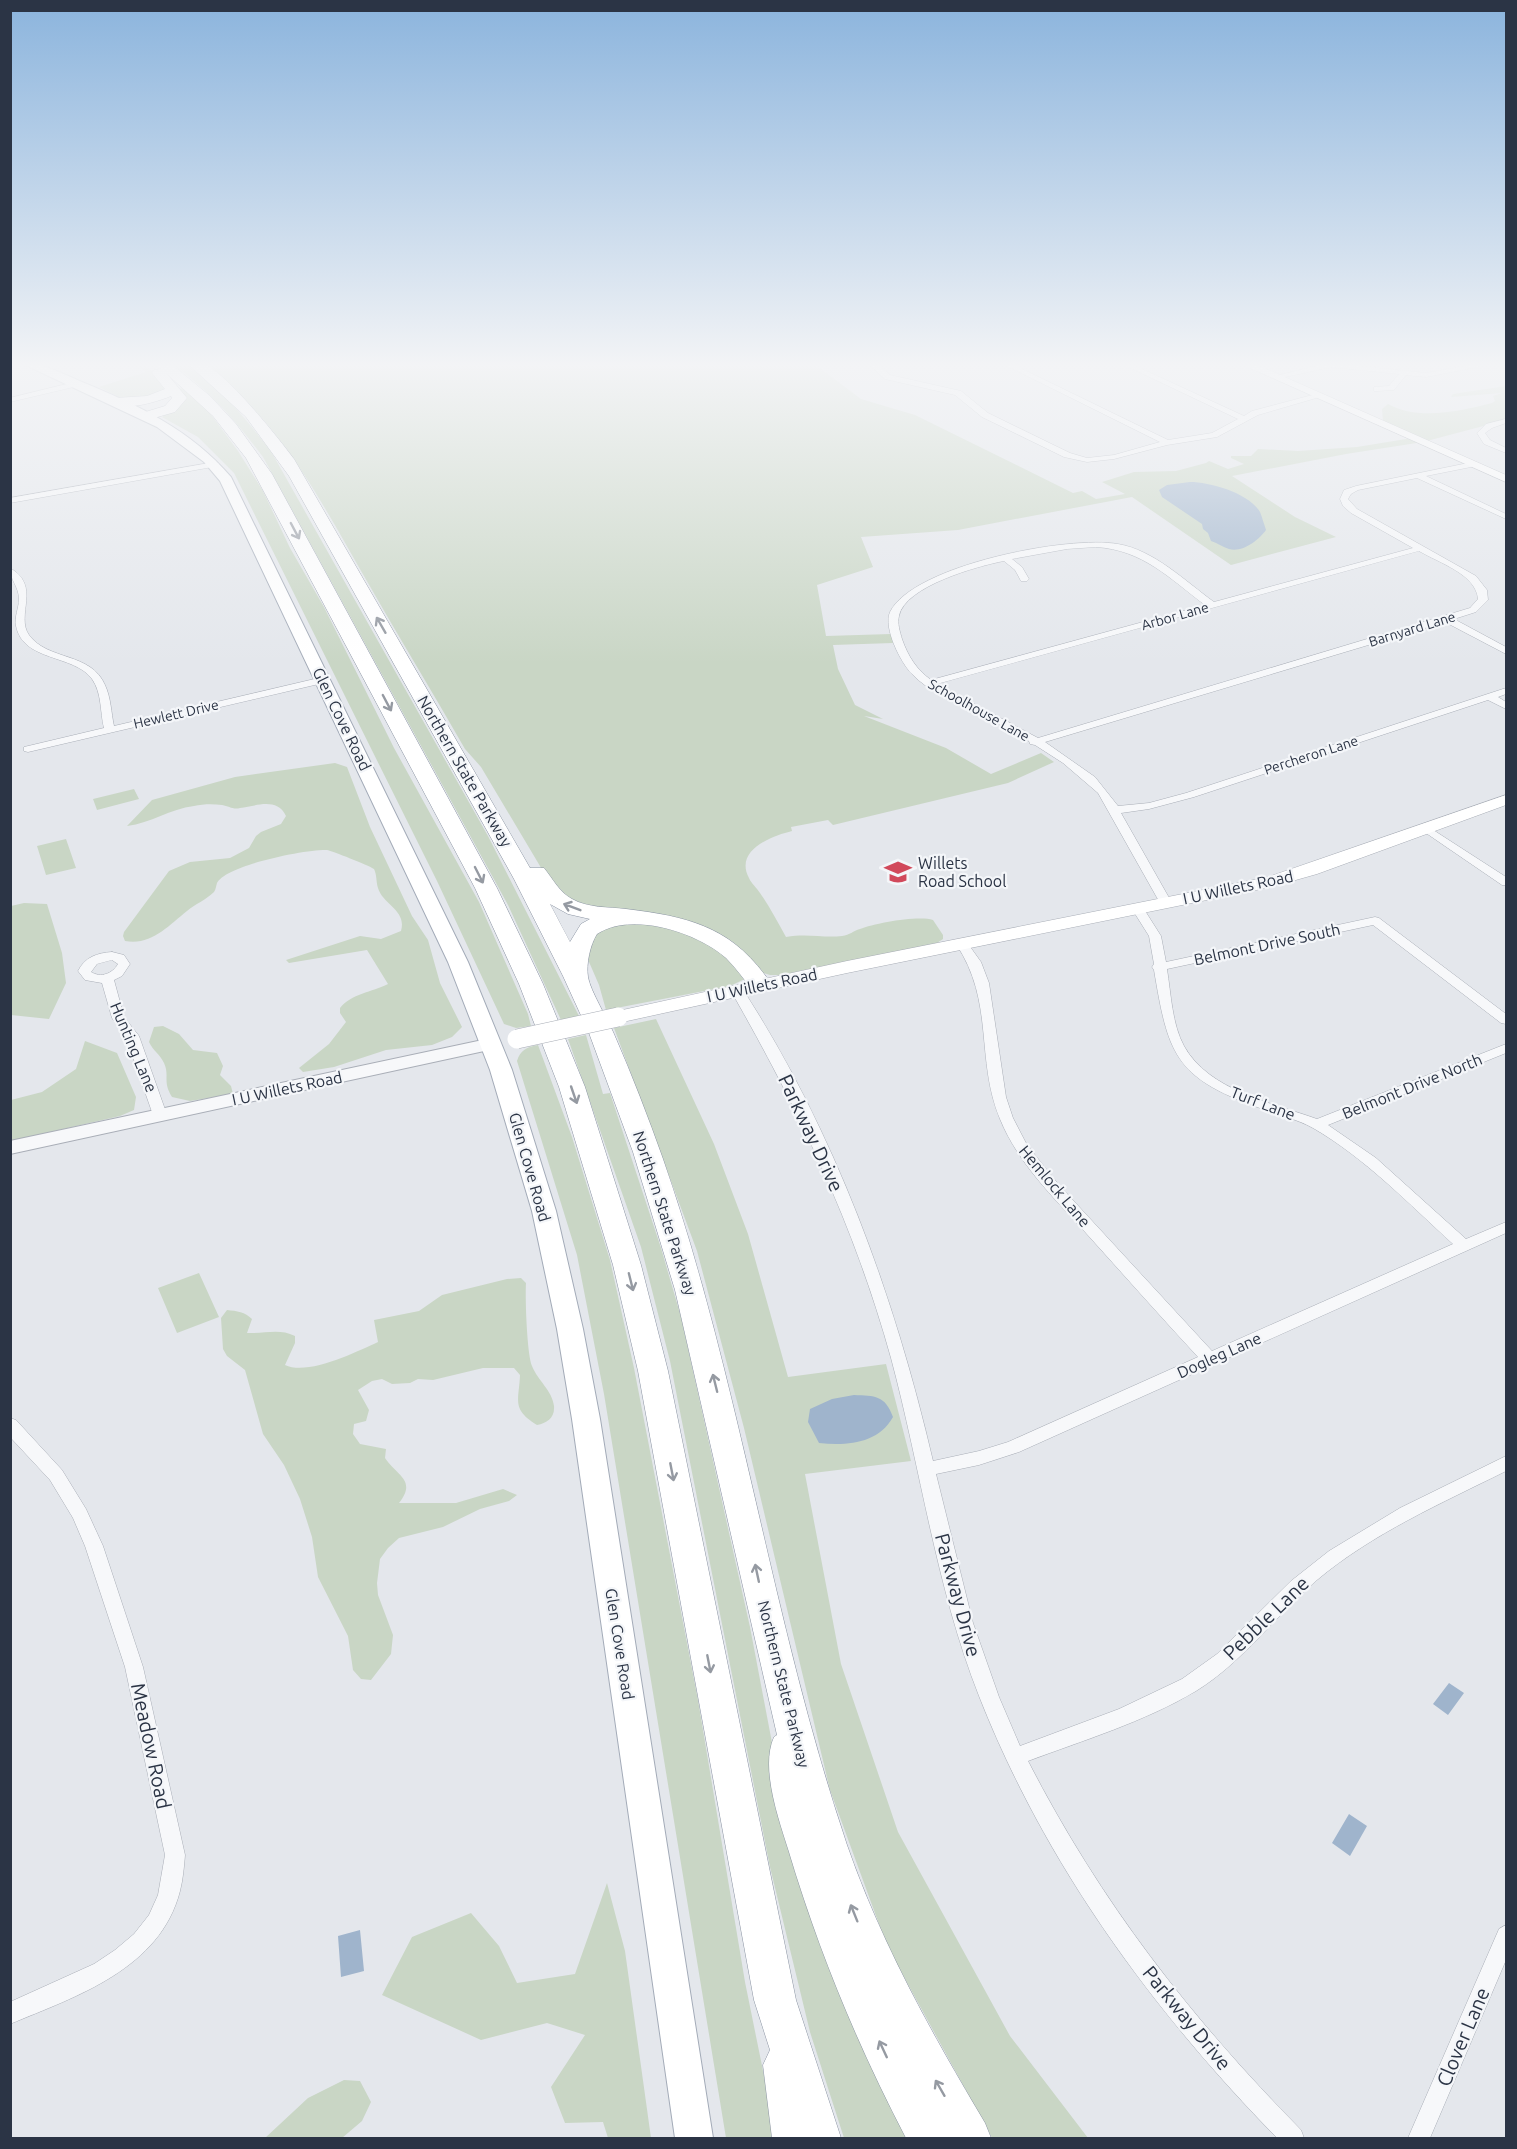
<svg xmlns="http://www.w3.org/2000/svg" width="1517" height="2149" font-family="Ubuntu,sans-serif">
  <rect width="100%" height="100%" fill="#e4e7ec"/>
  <!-- green -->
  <path fill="#c9d6c5" d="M133,363C146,363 160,377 167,388L161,395L127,401L99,387L146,372Z
    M171,363C175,363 181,362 185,364C213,376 253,428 272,453L488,836L579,1016L561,1020L508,905L263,457C236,421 208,389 171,363Z
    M202,363H813L861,399L915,415L1073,493L1082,491L1096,499L1125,494L1102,482L1134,472L1176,471L1206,463L1209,461L1228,469L1244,464L1231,458V456H1251L1258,449L1298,451L1357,447L1412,438L1398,427L1383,421L1382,409L1388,404C1418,421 1461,411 1492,403L1495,401L1493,396L1502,393L1451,397L1453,394L1506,386V420L1423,442L1346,454L1232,476L1295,517L1336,537L1231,565L1132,497L958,530L861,537L873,567L817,585L826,636L891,634L893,643L833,645L838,669L855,705L883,719L864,716L946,748L991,774L1041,753L1054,762L1008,783L833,825L828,820L791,827L792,831C772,836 734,850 749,878C751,883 757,888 760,893C770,907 778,923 786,937C807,933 822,938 842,936C850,935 853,931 860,929C875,923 919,915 933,920L943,935V939L937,943L781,975H770L760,972L733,942L686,922L586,907L556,893L481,767L465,749C433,693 400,639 368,583C320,500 281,421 202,363Z
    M184,388L207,409L238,451L263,491L290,548L324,607L394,748L479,902L528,1014L531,1026L516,1028L504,1024L437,881L234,473L198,437L162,417L184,402L179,389Z
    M335,763L347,767L370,827L412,916L428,940L440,983L462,1027L452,1037L432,1045L386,1050L334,1067L303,1072L299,1068L329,1044L346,1022L340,1013V1008C351,994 372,992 388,984L367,950L289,963L286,960L360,936L381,939L401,931C407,910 383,905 378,888C376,882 377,875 374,869C368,865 332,851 327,850C307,849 226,865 217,883C216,886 216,889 214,892C206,900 195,904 187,911C168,926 151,946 125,941L123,936L124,932L169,871L190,862L230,858L249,848L256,836L261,832L281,824L286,816C277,797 256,806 240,808C233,810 229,806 222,805C213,804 203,804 194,806C170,809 151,823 127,826L152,800L235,777Z
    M134,789L139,799L97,810L93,799Z
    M66,839L76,868L46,875L37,846Z
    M24,903L47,904L62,953L66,983L49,1019L11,1015V906Z
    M623,921L670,926L716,945L747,978L730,986L606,1010L599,985L586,955L597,930Z
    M656,1019L714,1144L748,1234L788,1377L886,1364L911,1461L805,1474L841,1664L898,1832L1010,2036L1088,2138H992L887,1946L830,1790L744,1428L697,1251L614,1028Z
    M163,1026L179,1034L193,1050L217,1053L223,1066L220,1075L231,1086L233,1094L190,1101L172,1097C162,1081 170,1076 164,1063C160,1054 153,1051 149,1042L154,1027Z
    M586,1035L603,1094L610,1093L661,1248L681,1317L750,1627L773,1748L861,2040L909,2138H844L810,2032L770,1867L670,1361L641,1247L568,1039Z
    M85,1041L117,1053L136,1097L134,1110L120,1116L11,1141V1100L42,1092L76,1069Z
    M538,1045L572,1137L610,1260L634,1368L698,1700L745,1982L772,2115L779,2138H726L604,1394L577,1255L517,1061C520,1050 527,1047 538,1045Z
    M199,1273L219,1317L177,1333L158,1288Z
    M521,1278L526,1283C525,1298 527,1354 532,1366C538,1381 552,1390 554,1406C555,1418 547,1423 537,1425C511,1409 519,1401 520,1375L514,1368H483L433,1380L418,1379L410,1383L392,1384L382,1379L372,1381L358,1390L369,1410L366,1421L354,1424L353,1434L360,1444L386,1449L385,1458C397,1476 417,1480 399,1503H456L503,1489L517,1495L509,1501L480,1509L443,1527L399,1538L388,1548L380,1559L377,1583L378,1595L393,1635L391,1654L371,1680L361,1679L353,1670L348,1636L318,1577L312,1537L300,1499L284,1465L263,1434L245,1370L227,1356L223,1349L221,1318L227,1310C237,1311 245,1312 252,1319L247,1333C264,1334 279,1328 295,1336V1343L285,1365C308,1376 356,1352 378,1342L374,1320L419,1311L442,1295L507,1279Z
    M607,1883L625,1951L651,2138H608L603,2122L565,2123L551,2087L585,2035L547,2023L481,2040L382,1995L412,1937L471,1913L499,1946L517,1983L575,1974Z
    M344,2080L360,2081L371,2102L362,2121L342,2138H265L308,2098Z"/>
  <!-- water -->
  <path fill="#9fb4cc" d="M1190,482C1210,482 1249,493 1260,512C1262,517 1264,524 1266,530C1259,540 1242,553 1229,549C1223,547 1217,543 1211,541L1208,533L1203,529L1202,524L1162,497L1159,490L1167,485Z
    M854,1395C875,1396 885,1395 893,1417C878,1444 846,1446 819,1443L808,1422L810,1409L832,1399Z
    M1449,1683L1464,1693L1448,1715L1433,1704Z
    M1349,1814L1367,1826L1350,1856L1332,1843Z
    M360,1930L364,1971L341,1977L338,1936Z"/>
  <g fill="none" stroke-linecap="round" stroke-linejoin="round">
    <defs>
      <path id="minor" d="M868,363H876L890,375L961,391L988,413L1070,453L1087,458L1114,455L1160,442L1001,363H1010L1168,440L1212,433L1238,419L1120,363H1129L1244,416L1252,411L1316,394L1323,396L1258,415L1217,437L1167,445L1114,459L1087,462L1064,457L982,417L955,395L885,379Z
        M1329,363L1426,373L1482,363H1498L1426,377L1406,375L1394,390L1377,391H1374V387L1389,386L1399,374L1331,367L1276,379L1272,377Z
        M75,382L79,384L78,386L10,402V398Z
        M1506,419V423L1492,428L1485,433L1490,440L1506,448V453L1484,444L1477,433L1486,424Z
        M215,462L219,464L218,466L10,503V498Z
        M1473,462H1476V466L1426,476L1506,514V519L1417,478L1358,490L1351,494L1348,499L1357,509L1476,576L1487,590L1488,600L1476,612L1454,619L1506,647V654L1445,622L1045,742L1095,777L1118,806L1149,803L1186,793L1506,688V694L1498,697L1506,702V709L1488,700L1194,797L1149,809L1121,813L1172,903L1170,906H1162L1160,903L1098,793L1063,763L1035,745L1030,744L1029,741C1011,731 992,720 973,711C952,700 928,691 912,674C901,663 883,628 890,612C913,565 1070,535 1118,544C1154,550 1185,581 1214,602L1413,548L1351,513L1343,506L1340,499L1344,490L1356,486ZM1096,547C1143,550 1169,578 1205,605L931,680C916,669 908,656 902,639C900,632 897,623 899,616C905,586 978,566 1004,561L1015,570L1021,581H1027L1029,579L1022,567L1012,559L1067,549ZM1419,551C1439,563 1476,574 1478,599L1470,608L1038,738L937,684Z
        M10,568C42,586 15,615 29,635C48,661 91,652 105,685C111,698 111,712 114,726L323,677L328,680L323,683L28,752L24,751V747L104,728C100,712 102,693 92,679C74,654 23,662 16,626C14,617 19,608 19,599C19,587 10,580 10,568Z
        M1427,826L1506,877V885H1502L1423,831L1421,829Z
        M1138,905L1142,906L1161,936L1166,962L1375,917L1379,918L1506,1014V1024L1501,1023L1373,925L1167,969C1171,994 1172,1024 1184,1046C1209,1091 1273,1103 1317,1119L1506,1044V1053L1328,1125L1376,1158L1466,1239L1506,1222V1233L1019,1452L979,1465L936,1474L973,1623L999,1697L1020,1746L1119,1709L1182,1679L1217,1654L1291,1581L1329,1551L1400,1508L1506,1456V1471C1442,1503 1373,1533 1317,1580C1275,1616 1243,1662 1196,1691C1144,1722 1084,1740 1028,1761C1101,1903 1190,2017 1301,2130L1304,2138H1277C1152,2010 1045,1864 979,1696C936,1587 921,1470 891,1358C854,1225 799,1110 731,991L737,987L742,988C835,1132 894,1294 933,1461L979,1451L1008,1442L1198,1357C1160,1316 1123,1274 1085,1232C1053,1197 1018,1163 1000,1119C975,1059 995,1002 956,944L958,941H966L981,962L989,983L1006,1097L1013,1118L1027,1145L1059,1185L1212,1351L1453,1244C1409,1204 1365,1158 1313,1128C1297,1119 1275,1114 1257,1107C1174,1077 1168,1053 1154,970L1152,967L1154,964L1149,936L1132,909Z
        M112,952L124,955L130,964L122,976L114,980L124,1017L139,1036L167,1115L165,1118L160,1120L153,1115L126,1037L112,1018L102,983L85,980L78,971C85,957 97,953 112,952ZM112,960L118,964C112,974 101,978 91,972L97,964Z
        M10,1418L16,1420L62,1470L86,1509L103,1546L143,1667L185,1855C184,1867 183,1879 180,1891C160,1969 77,1996 10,2024V2002L94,1964L115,1950L134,1934L149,1915L158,1895L165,1855L125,1667L85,1546L73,1518L50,1480L10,1437Z
        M1506,1925V1960L1430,2138H1408L1499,1929Z"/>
      <path id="tertiary" d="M492,1038L498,1040L501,1044L498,1048L10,1154V1141Z"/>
      <path id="secondary" d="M1239,363H1253L1506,475V482Z
        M1506,795V805L1317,874L1271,887L847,973L618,1023L611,1021L609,1017L611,1013L618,1011L847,961L1268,877Z"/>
      <path id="primary" d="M21,363C43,363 61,373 82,382C138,405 191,430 231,477L468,962L512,1070L556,1211L583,1329L600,1419L713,2138H675L572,1419L557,1329L532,1211L490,1070L448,962L220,481L204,462L157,427Z"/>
      <path id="motorway" d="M154,363H170L210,396L236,424L272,474L497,888L543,984L585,1087L641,1265L668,1371L796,2000L841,2138H772L763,2065L770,2050L754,2000L638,1371L613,1265L559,1087L519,984L475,888L246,458L213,416L167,374L187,398L175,412L147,420L140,416L142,413L165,406L172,398L171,396C157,402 119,413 108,402L115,398L147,396L165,389L152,373L154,370L161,369Z
        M187,363C192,363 197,362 201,363C223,368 280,440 294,459L530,868H544C553,879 559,892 572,899C588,908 608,907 626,909C692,917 734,928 772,985L768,990L760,992L752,990C744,979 736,968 726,958C697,932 631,911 597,934C590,945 586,964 588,977C590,990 608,1020 614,1034C632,1075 648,1117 663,1159C741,1383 771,1620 847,1845C881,1943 932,2034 985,2123L991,2138H906C858,2046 819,1952 789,1852C779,1820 760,1768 774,1737L777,1735L675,1290L633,1152L589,1033L563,976L514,879L289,476L246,417ZM550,904L568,914L590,919L581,924L570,942Z"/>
    </defs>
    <!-- minor casing -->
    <use href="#minor" stroke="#a9aeb7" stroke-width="1"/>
    <!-- tertiary casing -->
    <use href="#tertiary" stroke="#a9aeb7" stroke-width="2"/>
    <!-- secondary casing -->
    <use href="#secondary" stroke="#a9aeb7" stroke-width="1"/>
    <!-- primary casing -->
    <use href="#primary" stroke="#a3abb8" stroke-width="2"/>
    <!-- motorway casing -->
    <use href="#motorway" stroke="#8b94a3" stroke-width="1"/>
    <!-- minor -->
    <use href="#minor" fill="#f7f8fa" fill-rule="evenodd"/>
    <!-- tertiary -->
    <use href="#tertiary" fill="#f7f8fa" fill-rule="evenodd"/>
    <!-- secondary -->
    <use href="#secondary" fill="#fff" fill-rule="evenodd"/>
    <!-- primary -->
    <use href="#primary" fill="#fff" fill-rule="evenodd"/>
    <!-- motorway -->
    <use href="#motorway" fill="#fff" fill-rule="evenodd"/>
    <defs>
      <path id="secondary-bridge" d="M517,1039L618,1017"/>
    </defs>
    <!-- secondary-bridge casing -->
    <use href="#secondary-bridge" stroke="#a9aeb7" stroke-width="20" stroke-linecap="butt"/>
    <!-- secondary-bridge -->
    <use href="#secondary-bridge" stroke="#fff" stroke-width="19"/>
  </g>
  <!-- one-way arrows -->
  <defs><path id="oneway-shaft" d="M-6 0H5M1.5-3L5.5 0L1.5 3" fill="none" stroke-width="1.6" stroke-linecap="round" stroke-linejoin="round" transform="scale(1.5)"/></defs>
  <g stroke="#959aa2">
    <use href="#oneway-shaft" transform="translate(295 531) rotate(62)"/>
    <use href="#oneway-shaft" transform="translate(381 625) rotate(-120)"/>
    <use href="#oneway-shaft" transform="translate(387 703) rotate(62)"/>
    <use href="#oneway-shaft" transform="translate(479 875) rotate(63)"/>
    <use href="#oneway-shaft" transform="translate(572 907) rotate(-159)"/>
    <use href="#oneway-shaft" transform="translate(574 1095) rotate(71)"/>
    <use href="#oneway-shaft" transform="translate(631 1282) rotate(76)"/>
    <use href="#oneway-shaft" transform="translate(715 1383) rotate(-104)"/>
    <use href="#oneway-shaft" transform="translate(672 1472) rotate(79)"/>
    <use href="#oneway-shaft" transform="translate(757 1573) rotate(-102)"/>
    <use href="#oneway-shaft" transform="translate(709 1664) rotate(79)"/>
    <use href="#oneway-shaft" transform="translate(854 1913) rotate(-112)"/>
    <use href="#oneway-shaft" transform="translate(883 2049) rotate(-115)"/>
    <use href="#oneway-shaft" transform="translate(940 2088) rotate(-120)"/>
  </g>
  <!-- sky -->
  <linearGradient id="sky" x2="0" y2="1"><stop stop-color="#8bb4dd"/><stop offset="0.55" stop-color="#f3f4f6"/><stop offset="1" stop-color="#f3f4f6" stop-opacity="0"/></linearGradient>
  <rect width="1517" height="664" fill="url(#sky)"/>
  <!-- icons -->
  <defs>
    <symbol id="school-bare" viewBox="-9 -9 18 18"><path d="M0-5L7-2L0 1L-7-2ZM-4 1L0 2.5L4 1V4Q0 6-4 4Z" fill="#d1495b" stroke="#f4f6f9" stroke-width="2.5" paint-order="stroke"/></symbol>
  </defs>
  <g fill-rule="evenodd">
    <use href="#school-bare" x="879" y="853" width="38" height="38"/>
  </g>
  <g text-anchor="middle" stroke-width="4.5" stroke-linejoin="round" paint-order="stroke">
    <!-- far-street labels -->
    <g font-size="14" fill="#2b3445" stroke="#f4f6f9">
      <text transform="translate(1175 616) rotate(-16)" y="5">Arbor Lane</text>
      <text transform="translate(1412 629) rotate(-17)" y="5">Barnyard Lane</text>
      <text transform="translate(979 710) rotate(29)" y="5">Schoolhouse Lane</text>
      <text transform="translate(176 714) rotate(-13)" y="5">Hewlett Drive</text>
      <text transform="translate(1311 755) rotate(-18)" y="5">Percheron Lane</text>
    </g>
    <!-- street labels -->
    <g font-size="16" fill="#2b3445" stroke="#f4f6f9">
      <text transform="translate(342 719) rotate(64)" y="6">Glen Cove Road</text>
      <text transform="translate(465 771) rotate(60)" y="6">Northern State Parkway</text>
      <text transform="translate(1238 887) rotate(-12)" y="6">I U Willets Road</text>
      <text transform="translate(1267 944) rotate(-12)" y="6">Belmont Drive South</text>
      <text transform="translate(762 985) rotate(-12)" y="6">I U Willets Road</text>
      <text transform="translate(134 1047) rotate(67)" y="6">Hunting Lane</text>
      <text transform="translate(1412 1086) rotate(-22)" y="6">Belmont Drive North</text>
      <text transform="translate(287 1088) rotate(-12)" y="6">I U Willets Road</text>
      <text transform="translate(1263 1103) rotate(21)" y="6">Turf Lane</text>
      <text transform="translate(530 1167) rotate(74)" y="6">Glen Cove Road</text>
      <text transform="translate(1055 1186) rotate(50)" y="6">Hemlock Lane</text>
      <text transform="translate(665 1213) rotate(72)" y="6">Northern State Parkway</text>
      <text transform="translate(1219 1355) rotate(-24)" y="6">Dogleg Lane</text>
      <text transform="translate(620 1644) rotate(81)" y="6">Glen Cove Road</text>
      <text transform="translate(784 1684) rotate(76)" y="6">Northern State Parkway</text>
    </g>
    <!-- poi labels -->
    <g font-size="16" fill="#2b3445" stroke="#f4f6f9" text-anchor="start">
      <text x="918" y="869">Willets<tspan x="918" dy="18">Road School</tspan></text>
    </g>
    <!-- near-street labels -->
    <g font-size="20" fill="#2b3445" stroke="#f4f6f9">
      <text transform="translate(811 1133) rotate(65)" y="7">Parkway Drive</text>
      <text transform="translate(958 1595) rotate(75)" y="7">Parkway Drive</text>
      <text transform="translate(1266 1618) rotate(-44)" y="7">Pebble Lane</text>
      <text transform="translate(151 1746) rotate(78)" y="7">Meadow Road</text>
      <text transform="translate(1187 2018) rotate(51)" y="7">Parkway Drive</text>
      <text transform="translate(1463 2037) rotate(-67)" y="7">Clover Lane</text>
    </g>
  </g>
  <!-- border -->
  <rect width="1517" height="2149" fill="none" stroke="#2b3445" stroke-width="24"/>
</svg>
